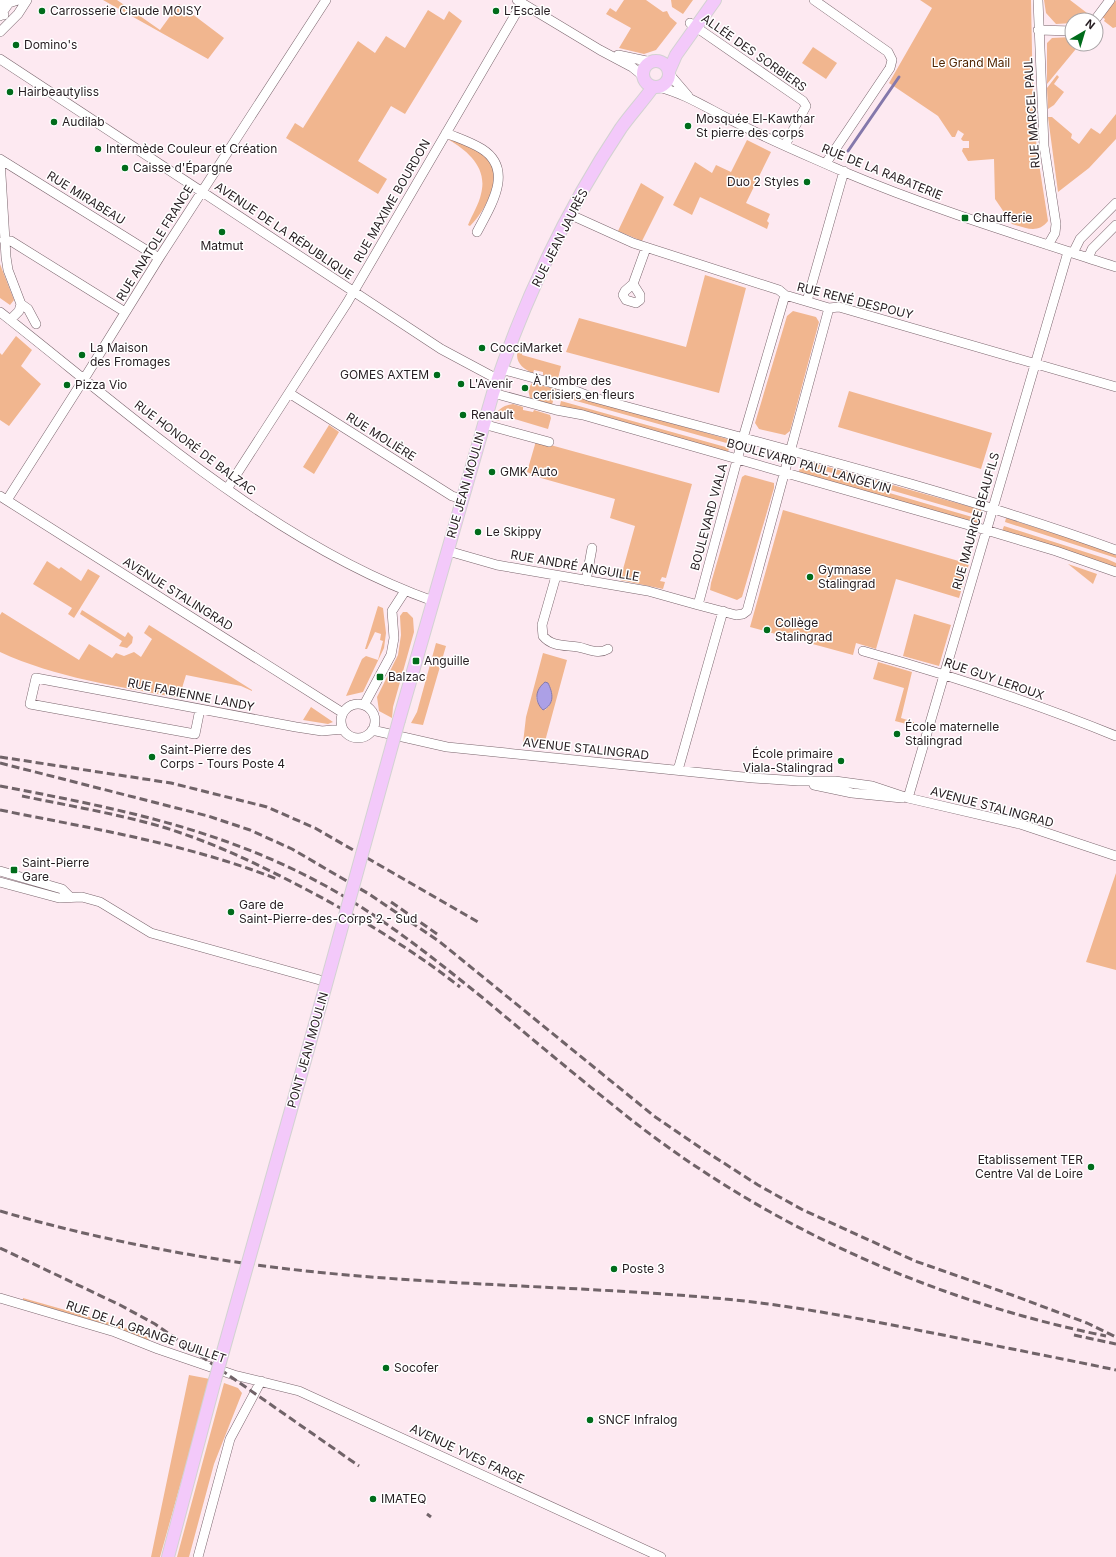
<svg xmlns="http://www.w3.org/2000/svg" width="1116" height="1557" font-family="Inter,sans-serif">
  <rect width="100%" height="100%" fill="#fde9f1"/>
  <!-- green -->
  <path fill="#f1b68f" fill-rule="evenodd" d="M103,0H117L160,30L179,4L224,38L208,59Z
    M624,0H646L663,12L667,11L670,17L677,23L656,50L644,54L619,48L631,28L606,14L610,8L616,12Z
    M671,0H693L683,14L672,7Z
    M920,0H1031L1033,103L1037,151L1048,221C1038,234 1026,228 1012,224L995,199L994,159L968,161L962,151L963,148H969V141H963L961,139L964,134L958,130L955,137H952L938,116L889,83L932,8Z
    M1044,0H1070L1087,13V15L1081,20H1072V23L1056,24L1046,13Z
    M1116,0V27L1113,28L1104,21L1105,19L1102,17Z
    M428,10L444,20L449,11L462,21L405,114L391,106L358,161L387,179L378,194L286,138L295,123L303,128L358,41L375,53L386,36L405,48Z
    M1072,37V44H1080L1047,84V43L1052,38Z
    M813,47L837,63L826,79L802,63Z
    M1057,75L1059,77L1054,84L1064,92L1054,105L1048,109L1047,88Z
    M1116,114V139L1089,168L1058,192L1048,117H1052L1072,134L1071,138L1079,144L1091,128L1100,134Z
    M450,139C463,144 480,148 489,159C504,177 484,213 470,226L468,225C472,215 479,204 481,194C488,168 468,151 449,140Z
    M747,140L771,152L746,203L770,214L767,221L769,223L767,229L700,197L692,215L673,205L695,162L712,173L716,165L731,172Z
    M641,183L664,197L642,241L618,231Z
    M0,264L14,300L10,305L0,298Z
    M705,275L746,288L719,393L566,352L579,318L686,347Z
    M793,311L816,317L819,322L790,431L785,435L759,429L755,423L787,316Z
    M16,336L32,350L21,366L41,384L9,426L0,420V353L2,355Z
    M519,348L523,349L522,355L561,366L558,379L543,375V372L534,370L533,373C522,369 513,360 519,348Z
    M532,383L556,389L552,405L530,398L528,389Z
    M564,389L594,401L731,440L730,444L562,397Z
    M849,391L992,433L981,469L838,427Z
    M561,401L729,448L728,452L559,409Z
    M513,404L523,407V410L533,412L534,410L550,415L551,418L548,429L501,415L499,421L495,420L494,417C498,409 504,405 513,404Z
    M329,425L339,432L314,474L303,467Z
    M536,441L692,484L666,578L662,577L660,581L665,582L663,589L620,580L635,526L610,518L615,499L541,478L527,472Z
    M803,460L982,510L980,516L801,464Z
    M800,467L979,519L978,524L799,472Z
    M745,475L774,483V488L742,597L737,600L710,590L711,583L742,477Z
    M783,510L969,564L959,598L896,579L876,649L856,643L853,655L750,627Z
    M1006,518L1116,553V558L1005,522Z
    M1004,526L1107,559L1116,563V568L1002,531Z
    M47,561L59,569L61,567L81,581L88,569L100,576L74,618L68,614L72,608L33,584Z
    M1068,564L1097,574L1093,584Z
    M378,606L383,608L386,633L384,648L363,692L346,696L362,659L366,656L378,660L383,641L380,640L381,634L375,632L367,649H365Z
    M82,610L125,637L128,632L133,637L132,643L127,648L119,646L122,641L80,614Z
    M2,612L79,660L89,644L112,658L116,653L124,656L134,652L141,657L152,639L144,633L149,625L252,690V691L241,686L186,675L179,698C118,686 56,678 0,652V615Z
    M403,612H407L413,618L414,632L393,707L392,718L379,711L377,697L398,655L401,635L400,616Z
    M914,614L951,625L939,666L903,656Z
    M436,643L446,646L423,725L411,723L417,712Z
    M543,653L567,660L544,745L523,743L526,717ZM545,682L548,683C553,694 555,701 545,710L537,702L536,697Z
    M878,662L912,672L901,718L914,722V726L895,721L904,688L873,679Z
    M311,707L333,722L328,724L303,720Z
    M1116,873V970L1086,962Z
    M23,1298L118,1325L147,1337L150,1341L117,1328L23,1300Z
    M189,1375L210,1379L160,1557H151Z
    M224,1383L238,1388L242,1393L214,1464L189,1557H177Z"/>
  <!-- water -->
  <path fill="#aca0e6" stroke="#8478ab" d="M545,682L548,683C553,693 555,704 543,710C534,701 535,690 545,682Z"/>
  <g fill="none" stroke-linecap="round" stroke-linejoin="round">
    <!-- stream -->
    <path stroke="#8478ab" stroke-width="3" d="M848,151L899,77"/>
    <defs>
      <path id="minor" d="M1,0L4,15
        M517,0L600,50L632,67L643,76
        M814,0L888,52L892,60L890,68L826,163
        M1038,0L1044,146L1056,224L1055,233L1048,245
        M0,16L9,3L18,0
        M1095,20L1110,0
        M690,23L803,101L806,106L785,145
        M1038,30L1072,31
        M0,32L18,14L27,0
        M618,55L651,62
        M0,59L441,349L497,379
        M670,75L688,96
        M658,87C685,93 710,110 735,122C770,140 806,155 842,171C932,209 1024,237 1116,267
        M446,133C458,138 471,142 482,149C515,170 490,207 477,232
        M0,159L159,258
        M0,159L6,257L8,270L21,304L19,311L10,320
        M571,215L633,243L779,290L785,295L829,308L839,307L1116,387
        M4,240L11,241L125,312
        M1073,253L1080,239L1116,203
        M1088,258L1092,249L1116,225
        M633,284L640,295V300L636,303L626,300L623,295L625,291L633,284L646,248
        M785,295L743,438L698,605L736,615L743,614L747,611L829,308
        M807,301L844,171
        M21,304L28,309L36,324
        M0,312C134,417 271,543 433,601
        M501,369L563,386L591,397C767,445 945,488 1116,550
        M289,393L452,496L462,499
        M493,393L556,410L583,415L986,530L1056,551L1116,572
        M483,424L549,442
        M227,489L347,303L522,3
        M0,496L343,713
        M7,500L84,379L159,258L326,0
        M448,551L497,565L648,591L698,605
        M556,576L542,625L543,636C552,647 565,645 578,647C589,649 598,655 608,649
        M586,581L592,548
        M863,651C949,675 1033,702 1116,736
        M341 721a17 17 0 1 1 34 0a17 17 0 1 1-34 0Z
        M364,705L391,655L394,638L392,611L405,591
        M200,709L195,734L30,704L36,678L296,727L322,731L343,729
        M372,730L447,747L753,778L798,781H835L872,786L908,798L1020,824L1116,856
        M678,770L723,611
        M814,785L852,793L902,798
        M908,798L1068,252
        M0,871L62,889L69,896
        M0,882L59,898L82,897L100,902L151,933L327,982
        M0,1298L115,1332L158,1349L234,1375L299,1391L661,1557
        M198,1557L230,1439L261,1381"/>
      <path id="major" d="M643 74a13 13 0 1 1 26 0a13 13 0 1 1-26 0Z
        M669,71L676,55L715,0
        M399,720L493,393C524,300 567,209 621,128C631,114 643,101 653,87
        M168,1557L215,1380"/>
    </defs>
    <!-- minor casing -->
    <use href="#minor" stroke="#7a656d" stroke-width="10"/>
    <!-- major casing -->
    <use href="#major" stroke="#d3d2d2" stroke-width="14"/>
    <!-- minor -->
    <use href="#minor" stroke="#fff" stroke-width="9"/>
    <!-- major -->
    <use href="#major" stroke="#f3c9fa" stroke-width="12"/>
    <!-- rail -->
    <path stroke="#706368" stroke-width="3" stroke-dasharray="8 4" stroke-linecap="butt" d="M0,757L171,783L267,807L315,828L478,922
      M0,763L208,816L250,830L292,849L369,894L440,942L654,1116L705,1151L758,1185L803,1210L915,1261L1012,1295L1087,1323L1116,1337
      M0,786C115,808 219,828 324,885C381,916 432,957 483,998C531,1038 580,1079 629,1118C768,1227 933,1301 1106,1336
      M22,796C70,806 119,814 166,828C223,846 274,872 326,900C373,926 418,954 460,987
      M0,810C94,829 188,844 277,879
      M391,902L440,936
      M0,1211C89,1237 180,1255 272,1267C422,1286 575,1285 725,1299C799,1306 871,1321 943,1335C1001,1347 1059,1358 1116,1370
      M0,1248L120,1305L155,1324L359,1466
      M1074,1335L1116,1344
      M427,1514L431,1517"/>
    <defs>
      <path id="major-bridge" d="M215,1380L314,1028L399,720"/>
    </defs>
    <!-- major-bridge casing -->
    <use href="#major-bridge" stroke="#d3d2d2" stroke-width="14" stroke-linecap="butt"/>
    <!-- major-bridge -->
    <use href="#major-bridge" stroke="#f3c9fa" stroke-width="12"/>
  </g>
  <!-- markers -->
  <g fill="#006c1b" stroke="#fff" stroke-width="1.5">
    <circle cx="42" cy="11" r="4"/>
    <circle cx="496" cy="11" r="4"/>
    <circle cx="16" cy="45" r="4"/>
    <circle cx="10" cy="92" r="4"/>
    <circle cx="54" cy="122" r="4"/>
    <circle cx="688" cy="126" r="4"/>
    <circle cx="98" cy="149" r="4"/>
    <circle cx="125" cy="168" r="4"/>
    <circle cx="807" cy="182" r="4"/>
    <rect x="961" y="214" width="8" height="8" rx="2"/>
    <circle cx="222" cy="232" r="4"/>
    <circle cx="482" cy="348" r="4"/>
    <circle cx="82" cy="355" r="4"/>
    <circle cx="437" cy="375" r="4"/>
    <circle cx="461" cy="384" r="4"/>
    <circle cx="67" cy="385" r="4"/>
    <circle cx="525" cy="388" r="4"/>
    <circle cx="463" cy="415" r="4"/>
    <circle cx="492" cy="472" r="4"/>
    <circle cx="478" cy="532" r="4"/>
    <circle cx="810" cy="577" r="4"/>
    <circle cx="767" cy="630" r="4"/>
    <rect x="412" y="657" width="8" height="8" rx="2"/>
    <rect x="376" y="673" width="8" height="8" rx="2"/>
    <circle cx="897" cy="734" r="4"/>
    <circle cx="152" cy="757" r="4"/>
    <circle cx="841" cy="761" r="4"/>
    <rect x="10" y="866" width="8" height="8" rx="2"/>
    <circle cx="231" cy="912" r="4"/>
    <circle cx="1091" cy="1167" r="4"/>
    <circle cx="614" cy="1269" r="4"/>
    <circle cx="386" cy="1368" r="4"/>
    <circle cx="590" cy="1420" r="4"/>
    <circle cx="373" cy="1499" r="4"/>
  </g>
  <g text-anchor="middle" stroke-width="3" stroke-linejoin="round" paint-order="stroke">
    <!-- poi labels -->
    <g font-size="12" fill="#251c20" stroke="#fff" text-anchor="start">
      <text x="50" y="15">Carrosserie Claude MOISY</text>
      <text x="504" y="15">L’Escale</text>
      <text x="24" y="49">Domino's</text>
      <text x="18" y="96">Hairbeautyliss</text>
      <text x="696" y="123">Mosquée El-Kawthar<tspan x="696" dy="14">St pierre des corps</tspan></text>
      <text x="62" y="126">Audilab</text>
      <text x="106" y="153">Intermède Couleur et Création</text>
      <text x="133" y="172">Caisse d'Épargne</text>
      <text x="799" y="186" text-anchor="end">Duo 2 Styles</text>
      <text x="973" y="222">Chaufferie</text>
      <text x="222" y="250" text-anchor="middle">Matmut</text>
      <text x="90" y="352">La Maison<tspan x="90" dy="14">des Fromages</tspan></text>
      <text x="490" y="352">CocciMarket</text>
      <text x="429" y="379" text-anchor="end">GOMES AXTEM</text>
      <text x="533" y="385">À l'ombre des<tspan x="533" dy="14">cerisiers en fleurs</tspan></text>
      <text x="469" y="388">L'Avenir</text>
      <text x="75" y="389">Pizza Vio</text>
      <text x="471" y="419">Renault</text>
      <text x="500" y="476">GMK Auto</text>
      <text x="486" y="536">Le Skippy</text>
      <text x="818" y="574">Gymnase<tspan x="818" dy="14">Stalingrad</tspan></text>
      <text x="775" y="627">Collège<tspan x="775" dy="14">Stalingrad</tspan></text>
      <text x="424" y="665">Anguille</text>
      <text x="388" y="681">Balzac</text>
      <text x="905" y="731">École maternelle<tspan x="905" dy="14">Stalingrad</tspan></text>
      <text x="160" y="754">Saint-Pierre des<tspan x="160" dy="14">Corps - Tours Poste 4</tspan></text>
      <text x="833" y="758" text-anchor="end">École primaire<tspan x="833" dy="14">Viala-Stalingrad</tspan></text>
      <text x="22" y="867">Saint-Pierre<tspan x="22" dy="14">Gare</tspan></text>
      <text x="239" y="909">Gare de<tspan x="239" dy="14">Saint-Pierre-des-Corps 2 - Sud</tspan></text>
      <text x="1083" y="1164" text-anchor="end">Etablissement TER<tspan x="1083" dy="14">Centre Val de Loire</tspan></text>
      <text x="622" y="1273">Poste 3</text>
      <text x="394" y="1372">Socofer</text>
      <text x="598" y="1424">SNCF Infralog</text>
      <text x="381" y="1503">IMATEQ</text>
    </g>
    <!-- street labels -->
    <g font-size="12" fill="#251c20" stroke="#fff">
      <text transform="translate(754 53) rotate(35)" y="4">ALLÉE DES SORBIERS</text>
      <text transform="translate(1032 113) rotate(-94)" y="4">RUE MARCEL PAUL</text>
      <text transform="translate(882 172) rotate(22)" y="4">RUE DE LA RABATERIE</text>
      <text transform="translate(86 198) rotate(32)" y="4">RUE MIRABEAU</text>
      <text transform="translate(392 201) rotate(-60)" y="4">RUE MAXIME BOURDON</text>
      <text transform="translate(284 231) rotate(34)" y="4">AVENUE DE LA RÉPUBLIQUE</text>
      <text transform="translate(560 238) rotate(-63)" y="4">RUE JEAN JAURÈS</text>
      <text transform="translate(155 243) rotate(-58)" y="4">RUE ANATOLE FRANCE</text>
      <text transform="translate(855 301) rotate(14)" y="4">RUE RENÉ DESPOUY</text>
      <text transform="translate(381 437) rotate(32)" y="4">RUE MOLIÈRE</text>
      <text transform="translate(195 448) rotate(37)" y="4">RUE HONORÉ DE BALZAC</text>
      <text transform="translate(809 466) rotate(16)" y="4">BOULEVARD PAUL LANGEVIN</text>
      <text transform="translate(466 485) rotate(-74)" y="4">RUE JEAN MOULIN</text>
      <text transform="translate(709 517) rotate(-75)" y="4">BOULEVARD VIALA</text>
      <text transform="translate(976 521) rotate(-74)" y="4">RUE MAURICE BEAUFILS</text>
      <text transform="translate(575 566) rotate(10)" y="4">RUE ANDRÉ ANGUILLE</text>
      <text transform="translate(178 594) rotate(32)" y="4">AVENUE STALINGRAD</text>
      <text transform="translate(994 679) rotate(19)" y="4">RUE GUY LEROUX</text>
      <text transform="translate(191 695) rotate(11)" y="4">RUE FABIENNE LANDY</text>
      <text transform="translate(586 749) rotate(6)" y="4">AVENUE STALINGRAD</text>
      <text transform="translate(992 807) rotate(15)" y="4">AVENUE STALINGRAD</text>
      <text transform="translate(308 1050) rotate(-74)" y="4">PONT JEAN MOULIN</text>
      <text transform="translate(146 1332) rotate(19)" y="4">RUE DE LA GRANGE QUILLET</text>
      <text transform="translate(467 1454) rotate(25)" y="4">AVENUE YVES FARGE</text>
    </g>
    <!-- park labels -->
    <g font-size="12" fill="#512603" stroke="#fff">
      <text x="971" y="67">Le Grand Mail</text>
    </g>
  </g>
  <!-- north arrow -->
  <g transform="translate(1084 32) rotate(38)"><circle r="19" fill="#ffffff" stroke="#a8a4a6"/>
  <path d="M0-3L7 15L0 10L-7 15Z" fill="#006c1b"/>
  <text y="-6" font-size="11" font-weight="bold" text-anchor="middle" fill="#251c20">N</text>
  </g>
</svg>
